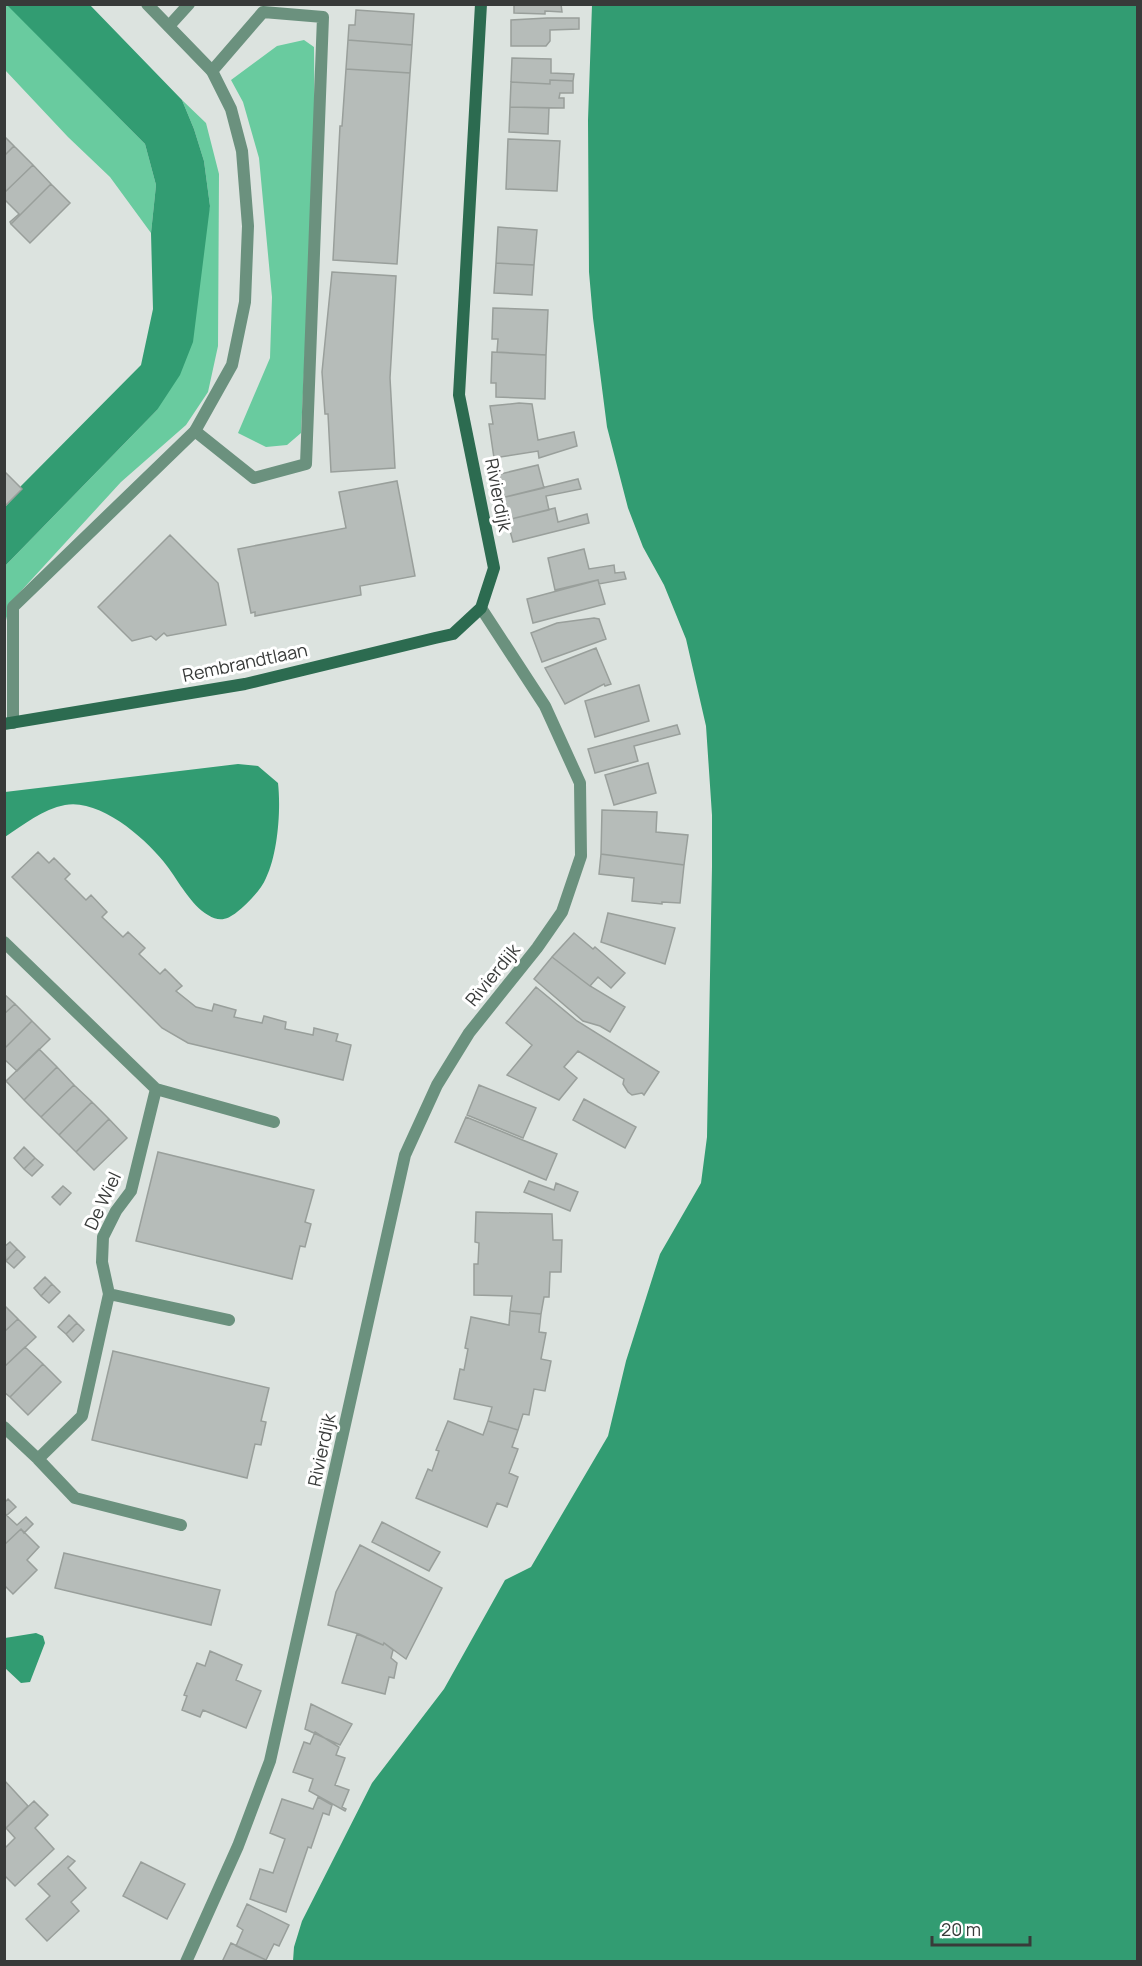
<svg xmlns="http://www.w3.org/2000/svg" width="1142" height="1966" font-family="Manrope,sans-serif">
  <rect width="100%" height="100%" fill="#dce3df"/>
  <!-- green -->
  <path fill="#69cb9f" d="M7,4L145,144L156,185L151,233L110,177L68,137L5,70L4,5Z
    M304,40L314,47L315,149L301,433L287,445L266,447L238,433L270,358L272,297L259,158L243,102L231,80L277,46Z
    M182,100L206,123L219,174L218,346L208,392L186,425L121,482L10,603L5,625V566L157,410L210,206L204,161L194,129Z"/>
  <!-- water -->
  <path fill="#329c72" d="M7,5H90L182,100L194,129L204,161L210,206L193,342L180,375L157,410L5,566V507L22,489L20,487L141,365L153,309L151,233L156,185L145,144Z
    M592,5H1137V1961H293L294,1947L302,1921L372,1783L444,1689L505,1580L531,1567L608,1436L626,1361L660,1254L701,1183L707,1137L712,867V815L706,726L686,639L664,585L643,547L628,508L607,427L593,318L589,272L588,120Z
    M238,764L258,766L278,783C281,809 278,853 266,878C261,890 247,904 237,912C227,920 219,922 208,915C191,905 179,882 167,866C148,840 100,798 65,805C43,809 23,825 5,837V792Z
    M36,1633L43,1636L45,1643L30,1682L21,1683L5,1668V1638Z"/>
  <!-- building -->
  <path fill="#b6bcb9" stroke="#999f9b" stroke-width="1.5" d="M514,4H561L562,12L545,11V14L514,13Z
    M356,10L414,14L412,45L348,40L349,25H355Z
    M547,18H579V29L550,30V41L546,46H511V20Z
    M348,40L412,45L410,73L346,69Z
    M512,58L551,59V73L574,74L573,81L550,80V84L511,82Z
    M346,69L410,73L397,264L333,260L340,126H342Z
    M550,80L573,81V93H560L559,98H564V108L510,107L511,82L550,84Z
    M510,107L549,108L548,134L509,132Z
    M4,136L14,146L4,156Z
    M508,139L560,141L557,191L506,189Z
    M14,146L33,165L4,193V156Z
    M33,165L51,184L11,224L10,222L19,214L4,199V193Z
    M51,184L70,203L30,243L11,224Z
    M498,227L537,230L534,265L496,263Z
    M496,263L534,265L532,295L494,293Z
    M332,272L396,276L390,378L395,468L331,472L328,414H325L322,372Z
    M493,308L548,310L546,355L497,352L498,339H492Z
    M492,352L546,355L545,399L496,397V383H491Z
    M519,403L532,404L538,440L574,432L577,446L539,458L538,451L494,458L489,424H493L490,406Z
    M538,465L544,488L501,498L496,475Z
    M4,471L22,489L4,507Z
    M578,479L581,489L546,496L549,510L507,520L501,498Z
    M397,481L415,576L360,586L361,595L255,616V612L251,613L238,549L346,528L339,492Z
    M555,508L558,522L587,514L589,523L513,542L507,520Z
    M170,535L218,583L226,625L167,636L164,633L156,640L151,636L132,641L98,607Z
    M584,549L589,569L614,565L615,573L624,572L626,579L599,584L598,580L555,590L548,558Z
    M598,580L605,604L533,623L527,599Z
    M594,618L599,619L606,639L542,662L531,633L557,623Z
    M596,648L611,684L605,686L604,684L565,704L545,668Z
    M639,685L649,721L595,737L585,701Z
    M677,725L680,734L634,746L638,761L595,773L588,749Z
    M648,763L656,793L614,805L605,775Z
    M602,810L657,812L656,832L688,835L684,865L601,854Z
    M38,852L49,863L54,858L70,874L65,879L86,900L91,895L107,912L102,917L123,937L128,932L145,948L139,954L160,974L165,969L182,986L176,991L196,1007L212,1011L214,1004L236,1010L234,1017L262,1023L264,1016L286,1022L285,1029L313,1035L314,1028L338,1034L336,1041L351,1045L343,1080L188,1043L162,1028L12,877Z
    M601,854L684,865L680,903L662,902V904L632,901L634,878L599,874Z
    M608,913L675,928L665,964L601,942Z
    M574,933L593,949L595,947L625,973L611,988L598,977L590,986L552,957Z
    M552,957L590,986L625,1007L610,1032L600,1026L583,1021L534,979Z
    M536,987L577,1021L659,1072L644,1095L642,1093L632,1095L628,1092L623,1084L624,1079L578,1051L564,1067L577,1078L559,1100L507,1075L532,1045L506,1023Z
    M4,994L15,1004L4,1014Z
    M15,1004L32,1021L4,1049V1014Z
    M32,1021L50,1039L17,1071L4,1059V1049Z
    M39,1049L57,1067L24,1100L6,1081Z
    M57,1067L74,1085L41,1117L24,1100Z
    M74,1085L92,1102L59,1135L41,1117Z
    M479,1085L536,1108L523,1138L467,1115Z
    M584,1099L636,1127L625,1148L573,1120Z
    M92,1102L109,1119L76,1152L59,1135Z
    M466,1117L557,1154L546,1180L455,1142Z
    M109,1119L127,1138L94,1170L76,1152Z
    M24,1147L35,1158L24,1169L14,1158Z
    M158,1152L314,1190L305,1222L311,1224L305,1247L300,1246L292,1279L136,1241Z
    M35,1158L43,1165L32,1176L24,1169Z
    M529,1181L554,1190L556,1183L578,1192L570,1211L524,1192Z
    M63,1186L71,1193L60,1205L52,1197Z
    M476,1212L552,1214L553,1240H562L561,1272H550L549,1297H544L541,1314L510,1311L512,1296L474,1295V1264H478L479,1243L475,1242Z
    M10,1242L17,1249L6,1261L4,1247Z
    M17,1249L25,1257L14,1268L6,1261Z
    M45,1277L52,1284L41,1296L34,1288Z
    M52,1284L60,1292L49,1303L41,1296Z
    M4,1305L18,1319L4,1332Z
    M510,1311L541,1314L539,1332L546,1333L541,1359L551,1361L545,1391L534,1389L529,1415L523,1414L518,1430L488,1421L492,1407L454,1399L460,1369L464,1370L468,1349L465,1348L471,1317L509,1325Z
    M69,1315L77,1323L66,1334L58,1327Z
    M18,1319L36,1337L4,1367V1332Z
    M77,1323L84,1330L73,1342L66,1334Z
    M25,1347L43,1364L10,1397L4,1392V1367Z
    M113,1351L269,1388L261,1421L266,1422L261,1445L255,1444L247,1478L92,1440Z
    M43,1364L61,1382L28,1415L10,1397Z
    M448,1421L483,1435L488,1421L518,1430L512,1447L518,1449L509,1473L518,1477L507,1507L497,1503L487,1527L416,1498L428,1469L432,1471L439,1451L436,1450Z
    M8,1499L16,1507L7,1515L4,1513V1503Z
    M4,1513L17,1525L26,1517L33,1524L24,1533L21,1529L4,1545Z
    M382,1522L440,1552L429,1571L372,1542Z
    M21,1529L39,1547L27,1560L37,1570L13,1594L4,1585V1545Z
    M360,1545L442,1588L406,1659L384,1643L383,1645L359,1634L328,1625L336,1592Z
    M64,1553L220,1590L211,1625L55,1588Z
    M357,1634L383,1645L384,1643L393,1650L391,1658L397,1663L394,1678L389,1677L385,1694L342,1683Z
    M210,1651L242,1665L236,1680L261,1691L246,1728L203,1710L200,1717L182,1710L187,1696L184,1695L197,1663L205,1666Z
    M311,1704L352,1724L340,1745L305,1729Z
    M315,1732L339,1747L336,1755L345,1758L335,1785L349,1790L342,1807L346,1809L345,1811L309,1791L313,1779L293,1772L304,1742L310,1744Z
    M4,1780L28,1806L6,1828L4,1827Z
    M318,1797L332,1805L329,1815L323,1813L311,1848L308,1847L286,1912L250,1899L260,1869L273,1873L285,1839L270,1833L282,1799L313,1809Z
    M34,1801L48,1815L35,1828L54,1849L15,1886L4,1875V1849L15,1838L6,1828Z
    M68,1856L75,1861L68,1868L86,1888L71,1902L79,1911L47,1941L26,1919L50,1896L38,1884Z
    M141,1862L185,1884L167,1919L123,1896Z
    M247,1904L289,1925L279,1946L274,1944L266,1960L236,1946L243,1930L237,1926Z
    M231,1943L266,1960L265,1962H222Z"/>
  <g fill="none" stroke-linecap="round" stroke-linejoin="round">
    <!-- lane -->
    <path stroke="#6b917e" stroke-width="12" d="M169,26L189,4
      M195,431L254,478L306,464L323,17L263,12L212,71"/>
    <!-- street -->
    <path stroke="#6b917e" stroke-width="12" d="M13,723V607L195,431L232,365L245,302L248,226L242,151L231,109L212,71L147,4
      M4,942L156,1089L131,1191L116,1211L103,1237L102,1262L109,1294L82,1416L38,1459L4,1427
      M156,1089L274,1122
      M109,1294L229,1320
      M38,1459L75,1498L181,1525
      M186,1962L238,1846L270,1761L405,1155L437,1085L469,1033L537,948L562,912L581,856L580,783L545,706L481,608"/>
    <!-- secondary -->
    <path stroke="#2c6b50" stroke-width="12" d="M4,724L245,684L435,638L453,634L481,608L494,568L459,395L481,4"/>
  </g>
  <g text-anchor="middle" stroke-width="6" stroke-linejoin="round" paint-order="stroke">
    <!-- street labels -->
    <g font-size="18" fill="#383a39" stroke="#fff">
      <text transform="translate(498 495) rotate(79)" y="6">Rivierdijk</text>
      <text transform="translate(245 663) rotate(-12)" y="6">Rembrandtlaan</text>
      <text transform="translate(493 975) rotate(-51)" y="6">Rivierdijk</text>
      <text transform="translate(103 1201) rotate(-65)" y="6">De Wiel</text>
      <text transform="translate(322 1450) rotate(-78)" y="6">Rivierdijk</text>
    </g>
  </g>
  <!-- border -->
  <rect width="1142" height="1966" fill="none" stroke="#383a39" stroke-width="12"/>
  <!-- scale -->
  <path d="M932 1936v9h98v-9" fill="none" stroke="#383a39" stroke-width="3"/>
  <text x="941" y="1936" font-size="18" fill="#383a39" stroke="#ffffff" stroke-width="4.5" paint-order="stroke">20 m</text>
</svg>
